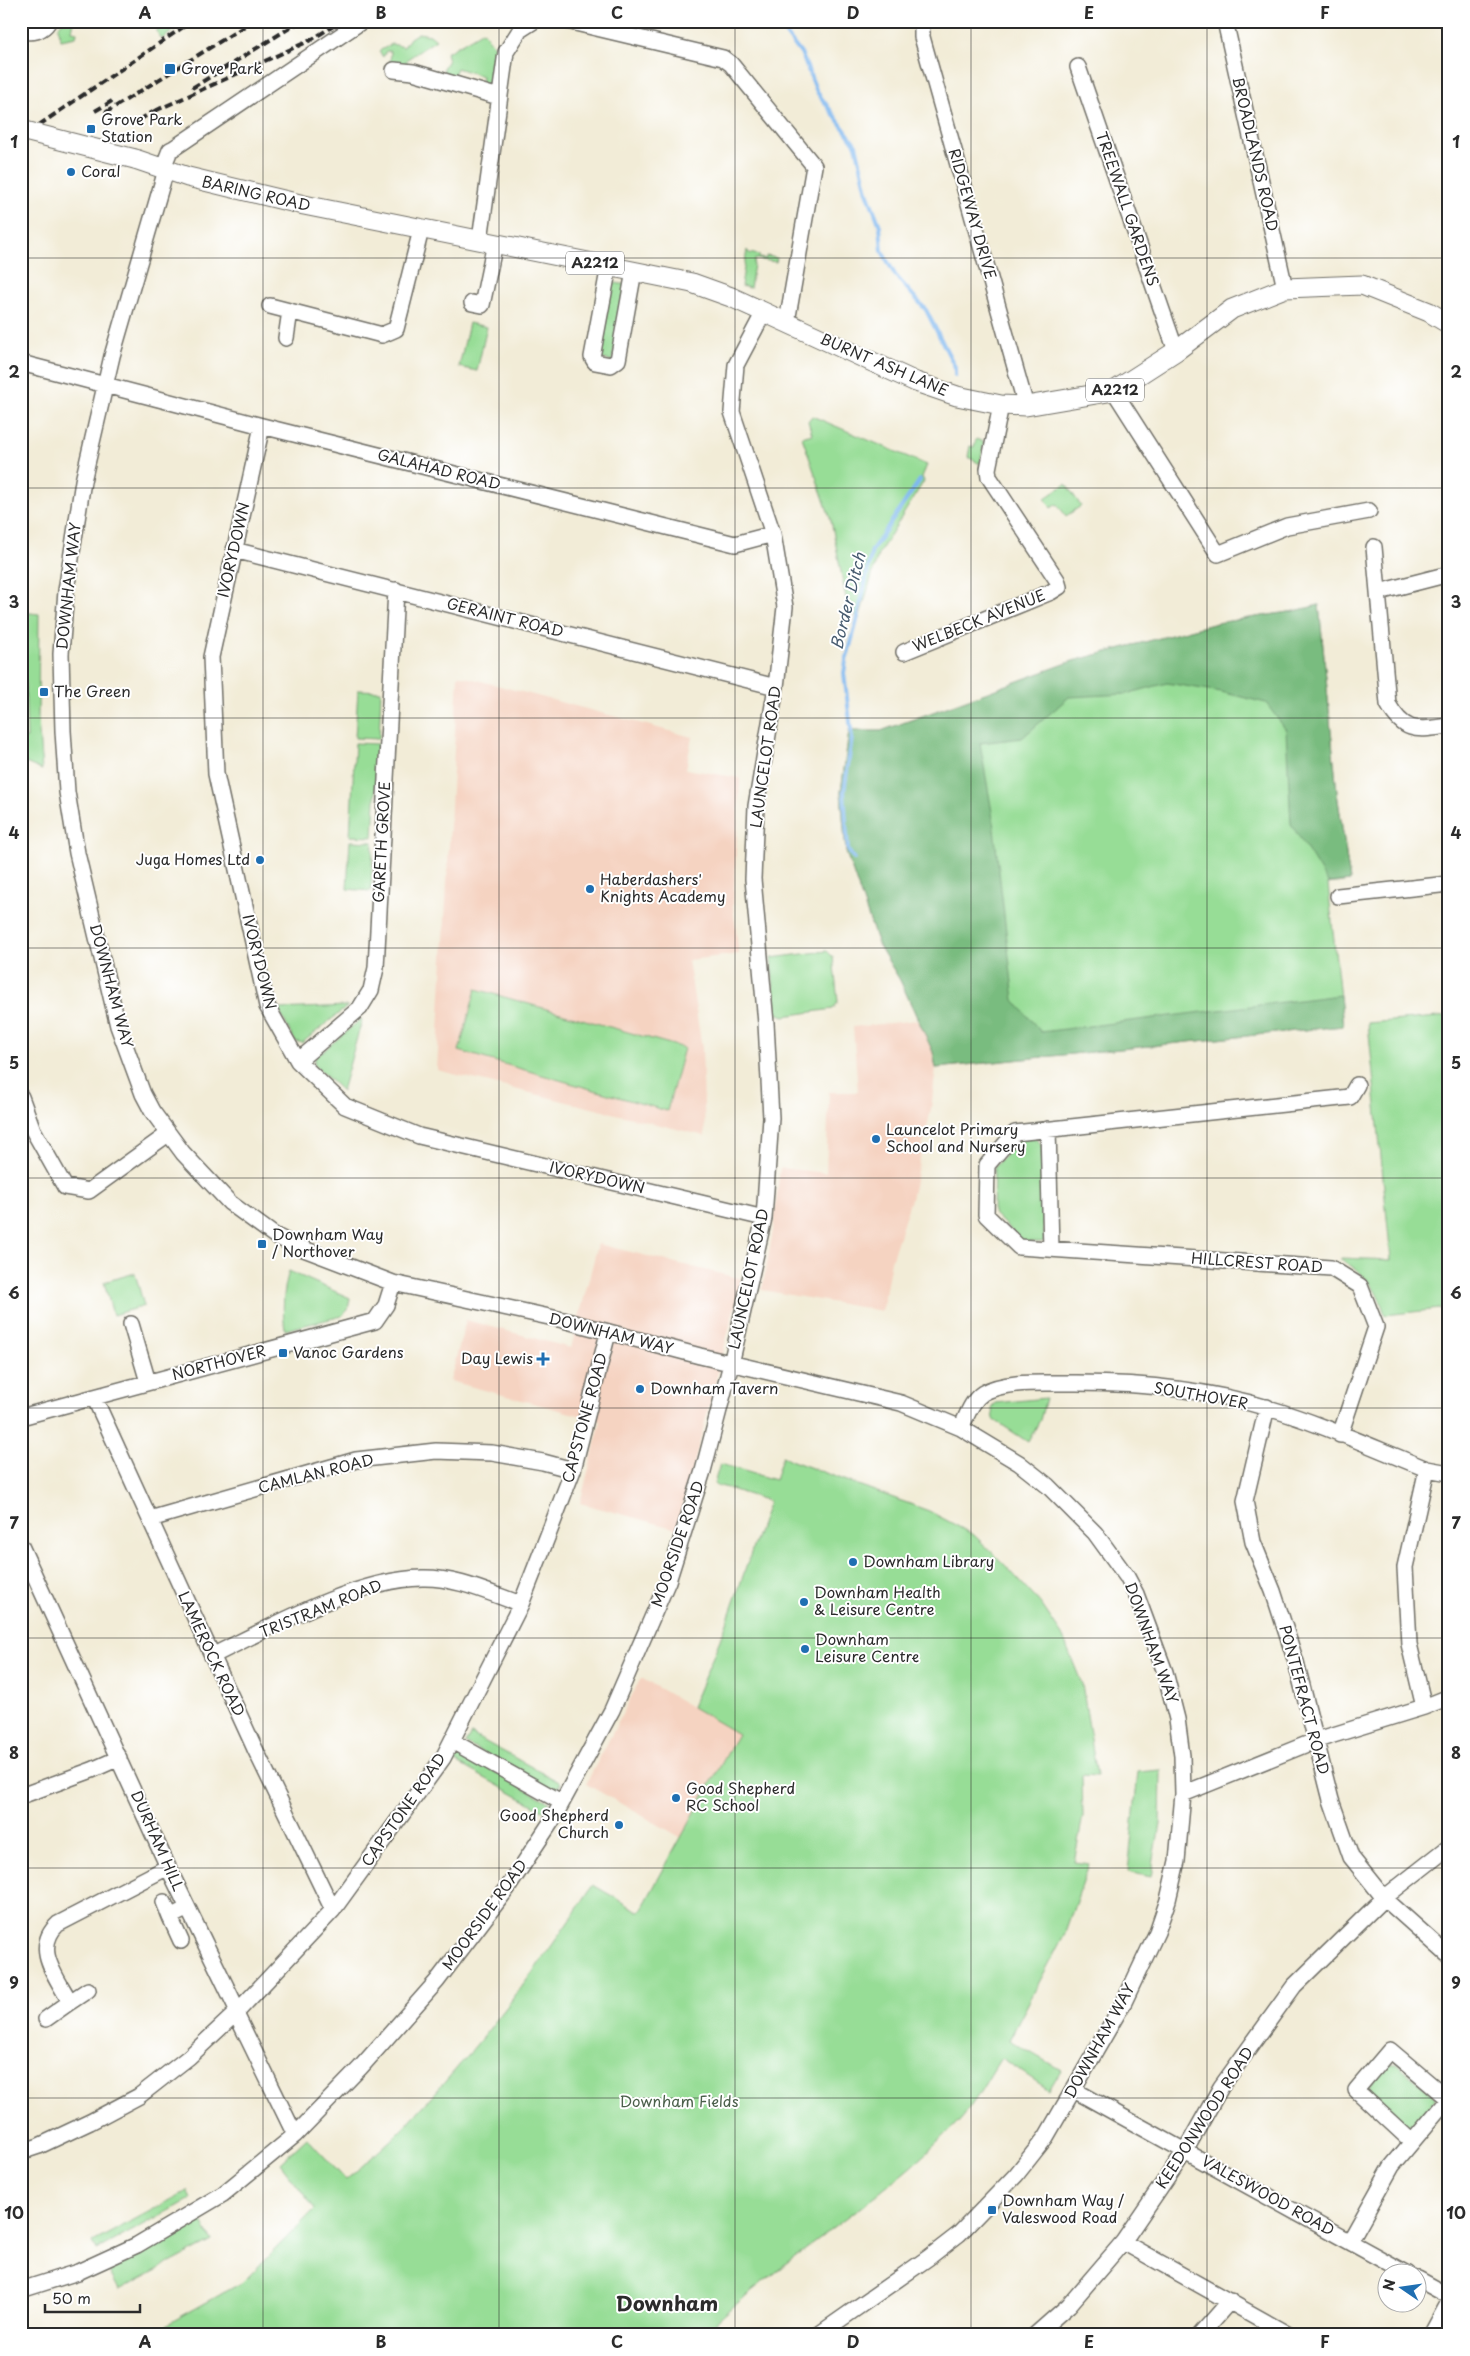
<svg xmlns="http://www.w3.org/2000/svg" width="1470" height="2356" font-family="'Playpen Sans',sans-serif">
  <rect width="100%" height="100%" fill="#fff"/>
  <filter id="ink" filterUnits="userSpaceOnUse"><feTurbulence type="fractalNoise" baseFrequency=".02" numOctaves="2"/><feDisplacementMap in="SourceGraphic" scale="10" xChannelSelector="R" yChannelSelector="G"/><feConvolveMatrix kernelMatrix="1 2 1 2 8 2 1 2 1" color-interpolation-filters="sRGB"/></filter>
  <filter id="wash" filterUnits="userSpaceOnUse"><feTurbulence type="fractalNoise" baseFrequency=".0096" numOctaves="4" result="noise"/><feDisplacementMap in="SourceGraphic" scale="20" xChannelSelector="R" yChannelSelector="G"/><feGaussianBlur stdDeviation="1.12" result="paint"/><feColorMatrix in="noise" values="0 0 0 0 0 0 0 0 0 0 0 0 0 0 0 0 0 1.4 0 .05"/><feComposite in="paint" operator="in"/></filter>
  <g filter="url(#wash)">
    <rect width="100%" height="100%" fill="#f2ecd7"/>
    <!-- built -->
    <path fill="#f5d3c1" d="M458,675L692,737L686,769L740,778L733,907L739,954L688,960L702,1048L705,1136L437,1070Z
      M918,1020L933,1052L936,1068L931,1109L911,1199L891,1261L882,1311L762,1290L773,1231L780,1168L826,1173L829,1092H858L853,1027Z
      M598,1244L742,1279L677,1529L580,1503L601,1421L450,1381L466,1320L571,1348Z
      M641,1678L767,1750L682,1838L586,1784Z"/>
    <!-- green -->
    <path fill="#97dd96" stroke="#618460" d="M63,21H74L72,31L77,32L76,37L61,40L58,27Z
      M170,21H187L162,39L156,31Z
      M483,31L497,50L493,82L488,85L481,84L482,76L457,68L453,76L445,75L443,68L448,60L446,53Z
      M418,33L430,35L436,40L406,60L411,68L390,65L391,51H386L383,57L379,51L392,44L404,47L410,38Z
      M747,250L749,253L759,255V258L766,259V256L777,258L776,262L755,259L750,288L741,286Z
      M611,282L626,285L612,361L597,358Z
      M469,323L487,327L477,371L459,367Z
      M812,416L927,465L922,477L924,481L878,555L859,619L848,608L831,520L802,437L812,434L808,421Z
      M976,439L984,442L980,464L968,457L970,446L974,447Z
      M1066,484L1081,506L1066,516L1057,504L1051,508L1045,498Z
      M1319,605L1337,793L1350,881L1328,884L1343,1026L936,1068L933,1052L900,980L878,944L846,852L841,792L849,731H881L1073,661L1217,623L1295,611Z
      M21,612L39,614L38,720L42,770L21,761V738H27L25,678H21Z
      M358,690L381,691L379,739L355,738Z
      M355,743L378,744L373,837L350,836Z
      M350,841L373,842L371,891L347,889Z
      M827,951L833,957L838,1002L833,1009L784,1016L776,1013L771,958Z
      M476,989L684,1048L667,1111L459,1051Z
      M348,1006L302,1043L295,1041L278,1009Z
      M1449,1016V1308L1385,1315C1378,1289 1364,1272 1341,1260V1258L1391,1260L1368,1023Z
      M361,1019L362,1020L342,1091L314,1065L315,1058Z
      M1034,1137L1041,1144L1042,1148L1044,1240L1043,1242H1023L993,1213L994,1167L1020,1138Z
      M289,1271L350,1298L348,1310L342,1316L285,1330C282,1308 283,1292 289,1271Z
      M135,1273L144,1306L113,1315L104,1282Z
      M1046,1398L1040,1420L1028,1442L993,1419L992,1407L996,1403Z
      M782,1457L929,1511L974,1535L1004,1564L1041,1604L1062,1635L1082,1684L1097,1776L1082,1775L1083,1816L1074,1862L1089,1864L1065,1933L1009,2040L1061,2070L1049,2090L1001,2058C987,2079 974,2106 956,2124C880,2204 781,2257 703,2335H142L155,2331L243,2282L315,2209L280,2163L307,2138L346,2180C370,2159 395,2138 416,2114C482,2043 540,1966 593,1885L640,1912L738,1734L692,1707L726,1625L769,1501L714,1484L720,1464L775,1480Z
      M471,1734L561,1783L555,1793L465,1743Z
      M459,1752L549,1802L544,1811L454,1761Z
      M1161,1770L1160,1824L1151,1877L1128,1872L1138,1772Z
      M1389,2064H1396L1437,2098L1407,2130L1370,2095L1369,2086L1385,2066Z
      M187,2191L191,2199L97,2250L93,2242Z
      M202,2222L212,2241L119,2290L109,2271Z"/>
    <!-- forest -->
    <path fill="#79bc7f" stroke="#527455" d="M1319,605L1337,793L1350,881L1328,883L1291,824L1286,730L1266,703L1221,692L1167,683L1126,694L1069,697L1022,738L980,743L992,812L1014,1000L1041,1032L1340,995L1343,1026L936,1068L933,1052L900,980L878,944L846,852L841,792L849,731H881L1073,661L1217,623L1295,611Z"/>
    <g fill="none" stroke-linecap="round" stroke-linejoin="round">
      <!-- stream -->
      <path stroke="#7fb8ef" stroke-width="4" d="M776,21L802,55L817,92L856,145L867,192L880,226L882,251L895,275L926,310L955,367V375
        M854,859L848,850L844,792L852,738L844,673L846,661L857,621L872,550L920,480"/>
    </g>
  </g>
  <g filter="url(#ink)">
    <g fill="none" stroke-linecap="round" stroke-linejoin="round">
      <defs>
        <path id="minor" d="M567,21L723,58L731,64L814,166L787,322
          M922,21V37L1026,406
          M1225,21L1285,288
          M1447,21L1449,23
          M21,31C33,33 42,32 49,21
          M1078,67L1176,351
          M394,70L413,72L499,97
          M163,168L170,150L174,148L362,21
          M166,170L112,356L83,481L66,591L61,654L63,731L67,792L77,853L118,1026L143,1094L152,1111L183,1153L230,1203L274,1235L296,1246L393,1283L563,1320L700,1356L901,1403L961,1428L1019,1463L1048,1486L1095,1533L1127,1577L1136,1594L1165,1672L1177,1719L1182,1756L1183,1794L1177,1861L1168,1900L1157,1932L1124,2002L1046,2137L1016,2175L959,2234L928,2258L818,2335
          M480,240L506,52L520,30L534,21
          M609,266L592,357L595,362L611,365L618,360L634,271
          M472,303L482,305L495,243
          M270,306L382,335L396,329L421,230
          M286,338L290,311
          M21,363L262,426L735,544L773,534
          M1114,391L1218,554L1287,526L1369,511
          M262,426L211,657L216,774L267,1006L298,1061L345,1106L419,1136L764,1218
          M1374,547L1388,704C1405,734 1417,730 1449,726
          M234,550L776,687
          M1379,592L1449,574
          M904,652L1051,592L1059,587L1057,580L989,477L988,469L1001,405
          M1338,896L1449,884
          M298,1061L360,1008L371,990L376,968L396,590
          M21,1097L33,1130L65,1187L89,1191L168,1134
          M1048,1129L1051,1249
          M131,1324L148,1382
          M94,1397L255,1749L333,1910
          M1267,1407L1245,1501L1253,1542L1273,1591L1296,1662L1331,1800L1351,1857L1384,1898L1449,1956
          M21,1417L375,1321L386,1305L393,1283
          M961,1428C967,1416 971,1401 983,1393C1004,1381 1038,1383 1062,1383C1130,1382 1203,1388 1268,1408C1322,1424 1374,1448 1427,1469L1449,1473
          M1340,1435L1376,1327L1360,1286L1331,1268L1019,1247L986,1215L987,1165L1015,1133L1350,1097L1357,1085
          M150,1519L356,1460L436,1451L492,1453L543,1462L573,1470
          M21,1546L168,1867L235,2005L238,2018L295,2135
          M212,1656C271,1627 356,1579 422,1578C456,1577 489,1593 521,1604
          M1424,1707L1409,1644L1405,1567L1427,1469
          M452,1741L561,1802
          M1183,1794L1317,1740L1424,1707L1449,1697
          M21,1796L92,1770L119,1758
          M164,1902L170,1917L188,1908
          M170,1917L181,1941
          M70,2002L88,1990
          M46,2019L70,2002C56,1976 32,1948 58,1924L168,1867
          M1074,2090L1408,2274
          M1411,2141L1356,2090L1390,2050L1448,2099
          M21,2152L39,2146L90,2122L139,2096L189,2057L236,2013L333,1910L443,1758L521,1604L550,1530L573,1470L608,1333
          M1350,2241L1392,2166L1449,2098
          M1123,2242L1289,2335
          M1418,2279L1449,2296
          M21,2290L78,2272L137,2245L223,2194L295,2135L360,2068L437,1981L507,1889L553,1819L612,1710L668,1581L703,1471L731,1364L764,1218L771,1118L766,1023L753,879L756,806L776,687L785,607L773,534L732,412L736,365L764,312
          M1035,2335L1069,2305L1123,2242L1185,2151L1221,2087L1294,1986L1384,1898L1449,1847
          M1200,2335L1230,2301
          M1431,2335L1449,2302"/>
        <path id="major" d="M135,159L188,177L304,205L692,283L731,297L916,382L957,396L1001,405L1026,406L1114,391L1176,351L1232,309L1285,288L1362,285L1429,312L1449,324"/>
      </defs>
      <!-- minor casing -->
      <use href="#minor" stroke="#716f67" stroke-width="18"/>
      <!-- major casing -->
      <use href="#major" stroke="#716f67" stroke-width="21"/>
      <!-- minor -->
      <use href="#minor" stroke="#fff" stroke-width="15"/>
      <!-- major -->
      <use href="#major" stroke="#fff" stroke-width="19"/>
      <!-- rail -->
      <path stroke="#2b2b2b" stroke-width="4" stroke-dasharray="8 4" stroke-linecap="butt" d="M192,88L301,21
        M95,111L112,101
        M155,111L311,40L341,21
        M105,113L253,21
        M139,120L160,108
        M39,125L192,21"/>
      <defs>
        <path id="major-bridge" d="M21,130L135,159"/>
      </defs>
      <!-- major-bridge casing -->
      <use href="#major-bridge" stroke="#716f67" stroke-width="21" stroke-linecap="butt"/>
      <!-- major-bridge -->
      <use href="#major-bridge" stroke="#fff" stroke-width="19"/>
    </g>
  </g>
  <!-- grid -->
  <path fill="none" stroke="#2b2b2b" stroke-width="1" stroke-opacity="0.55" d="M263,21V2335M499,21V2335M735,21V2335M971,21V2335M1207,21V2335M21,258H1449M21,488H1449M21,718H1449M21,948H1449M21,1178H1449M21,1408H1449M21,1638H1449M21,1868H1449M21,2098H1449"/>
  <!-- markers -->
  <g fill="#1f6fb2" stroke="#fff" stroke-width="2">
    <rect x="164" y="63" width="12" height="12" rx="2.5"/>
    <rect x="86" y="124" width="10" height="10" rx="2.5"/>
    <circle cx="71" cy="172" r="5"/>
    <rect x="39" y="687" width="10" height="10" rx="2.5"/>
    <circle cx="260" cy="860" r="5"/>
    <circle cx="590" cy="889" r="5"/>
    <circle cx="876" cy="1139" r="5"/>
    <rect x="257" y="1239" width="10" height="10" rx="2.5"/>
    <rect x="278" y="1348" width="10" height="10" rx="2.5"/>
    <path d="M540.5 1351.5h5v5h5v5h-5v5h-5v-5h-5v-5h5z"/>
    <circle cx="640" cy="1389" r="5"/>
    <circle cx="853" cy="1562" r="5"/>
    <circle cx="804" cy="1602" r="5"/>
    <circle cx="805" cy="1649" r="5"/>
    <circle cx="676" cy="1798" r="5"/>
    <circle cx="619" cy="1825" r="5"/>
    <rect x="987" y="2205" width="10" height="10" rx="2.5"/>
  </g>
  <g text-anchor="middle" stroke-width="4" stroke-linejoin="round" paint-order="stroke">
    <!-- shield labels -->
    <g fill="#fff" stroke="#6b6b6b" stroke-width="1">
      <rect x="566" y="251.5" width="58" height="23" rx="4"/>
      <rect x="1086" y="378.5" width="58" height="23" rx="4"/>
    </g>
    <g font-size="14" font-weight="bold" fill="#2b2b2b">
      <text x="595" y="268">A2212</text>
      <text x="1115" y="395">A2212</text>
    </g>
    <!-- poi labels -->
    <g font-size="15" fill="#2b2b2b" stroke="#fff" text-anchor="start">
      <text x="181" y="74">Grove Park</text>
      <text x="101" y="125">Grove Park<tspan x="101" dy="17">Station</tspan></text>
      <text x="81" y="177">Coral</text>
      <text x="54" y="697">The Green</text>
      <text x="250" y="865" text-anchor="end">Juga Homes Ltd</text>
      <text x="600" y="885">Haberdashers'<tspan x="600" dy="17">Knights Academy</tspan></text>
      <text x="886" y="1135">Launcelot Primary<tspan x="886" dy="17">School and Nursery</tspan></text>
      <text x="272" y="1240">Downham Way<tspan x="272" dy="17">/ Northover</tspan></text>
      <text x="293" y="1358">Vanoc Gardens</text>
      <text x="533" y="1364" text-anchor="end">Day Lewis</text>
      <text x="650" y="1394">Downham Tavern</text>
      <text x="863" y="1567">Downham Library</text>
      <text x="814" y="1598">Downham Health<tspan x="814" dy="17">&amp; Leisure Centre</tspan></text>
      <text x="815" y="1645">Downham<tspan x="815" dy="17">Leisure Centre</tspan></text>
      <text x="686" y="1794">Good Shepherd<tspan x="686" dy="17">RC School</tspan></text>
      <text x="609" y="1821" text-anchor="end">Good Shepherd<tspan x="609" dy="17">Church</tspan></text>
      <text x="1002" y="2206">Downham Way /<tspan x="1002" dy="17">Valeswood Road</tspan></text>
    </g>
    <!-- street labels -->
    <g font-size="15" fill="#2b2b2b" stroke="#fff">
      <text transform="translate(1255 154) rotate(77)" y="5">BROADLANDS ROAD</text>
      <text transform="translate(256 194) rotate(13)" y="5">BARING ROAD</text>
      <text transform="translate(1127 209) rotate(71)" y="5">TREEWALL GARDENS</text>
      <text transform="translate(972 214) rotate(74)" y="5">RIDGEWAY DRIVE</text>
      <text transform="translate(884 365) rotate(23)" y="5">BURNT ASH LANE</text>
      <text transform="translate(439 470) rotate(14)" y="5">GALAHAD ROAD</text>
      <text transform="translate(234 550) rotate(-77)" y="5">IVORYDOWN</text>
      <text transform="translate(69 586) rotate(-84)" y="5">DOWNHAM WAY</text>
      <text transform="translate(505 618) rotate(14)" y="5">GERAINT ROAD</text>
      <text transform="translate(979 621) rotate(-22)" y="5">WELBECK AVENUE</text>
      <text transform="translate(766 757) rotate(-82)" y="5">LAUNCELOT ROAD</text>
      <text transform="translate(382 842) rotate(-87)" y="5">GARETH GROVE</text>
      <text transform="translate(259 962) rotate(76)" y="5">IVORYDOWN</text>
      <text transform="translate(111 986) rotate(75)" y="5">DOWNHAM WAY</text>
      <text transform="translate(597 1178) rotate(13)" y="5">IVORYDOWN</text>
      <text transform="translate(1257 1263) rotate(4)" y="5">HILLCREST ROAD</text>
      <text transform="translate(749 1279) rotate(-78)" y="5">LAUNCELOT ROAD</text>
      <text transform="translate(611 1334) rotate(14)" y="5">DOWNHAM WAY</text>
      <text transform="translate(219 1363) rotate(-15)" y="5">NORTHOVER</text>
      <text transform="translate(1201 1396) rotate(10)" y="5">SOUTHOVER</text>
      <text transform="translate(585 1418) rotate(-75)" y="5">CAPSTONE ROAD</text>
      <text transform="translate(316 1474) rotate(-14)" y="5">CAMLAN ROAD</text>
      <text transform="translate(678 1544) rotate(-71)" y="5">MOORSIDE ROAD</text>
      <text transform="translate(321 1609) rotate(-22)" y="5">TRISTRAM ROAD</text>
      <text transform="translate(1151 1643) rotate(70)" y="5">DOWNHAM WAY</text>
      <text transform="translate(211 1654) rotate(65)" y="5">LAMEROCK ROAD</text>
      <text transform="translate(1304 1700) rotate(75)" y="5">PONTEFRACT ROAD</text>
      <text transform="translate(404 1810) rotate(-55)" y="5">CAPSTONE ROAD</text>
      <text transform="translate(157 1841) rotate(66)" y="5">DURHAM HILL</text>
      <text transform="translate(485 1915) rotate(-54)" y="5">MOORSIDE ROAD</text>
      <text transform="translate(1100 2041) rotate(-61)" y="5">DOWNHAM WAY</text>
      <text transform="translate(1205 2118) rotate(-57)" y="5">KEEDONWOOD ROAD</text>
      <text transform="translate(1268 2196) rotate(29)" y="5">VALESWOOD ROAD</text>
    </g>
    <!-- park labels -->
    <g font-size="15" fill="#4b604b" stroke="#fff">
      <text x="679" y="2107">Downham Fields</text>
    </g>
    <!-- water labels -->
    <g font-size="16" font-style="italic" fill="#485c70" stroke="#fff">
      <text transform="translate(848 601) rotate(-76)" y="6">Border Ditch</text>
    </g>
    <!-- district labels -->
    <g font-size="20" font-weight="bold" fill="#2b2b2b" stroke="#fff">
      <text x="667" y="2311">Downham</text>
    </g>
  </g>
  <!-- margin -->
  <rect width="1470" height="2356" fill="none" stroke="#fff" stroke-width="55"/>
  <!-- north arrow -->
  <g transform="translate(1402 2288) rotate(283)"><circle r="24" fill="#ffffff" stroke="#aaaaaa"/>
  <path d="M0-4L9 19L0 12L-9 19Z" fill="#1f6fb2"/>
  <text y="-8" font-size="14" font-weight="bold" text-anchor="middle" fill="#2b2b2b">N</text>
  </g>
  <!-- scale -->
  <path d="M45 2304v8h95v-8" fill="none" stroke="#2b2b2b" stroke-width="2.5"/>
  <text x="52" y="2304" font-size="15" fill="#2b2b2b" stroke="#ffffff" stroke-width="4" paint-order="stroke">50 m</text>
  <rect x="28" y="28" width="1414" height="2300" fill="none" stroke="#2b2b2b" stroke-width="2"/>
  <g font-size="16" text-anchor="middle" font-weight="bold" fill="#2b2b2b">
    <text x="145" y="19">A</text>
    <text x="381" y="19">B</text>
    <text x="617" y="19">C</text>
    <text x="853" y="19">D</text>
    <text x="1089" y="19">E</text>
    <text x="1325" y="19">F</text>
    <text x="14" y="148">1</text>
    <text x="1456" y="148">1</text>
    <text x="14" y="378">2</text>
    <text x="1456" y="378">2</text>
    <text x="14" y="608">3</text>
    <text x="1456" y="608">3</text>
    <text x="14" y="839">4</text>
    <text x="1456" y="839">4</text>
    <text x="14" y="1069">5</text>
    <text x="1456" y="1069">5</text>
    <text x="14" y="1299">6</text>
    <text x="1456" y="1299">6</text>
    <text x="14" y="1529">7</text>
    <text x="1456" y="1529">7</text>
    <text x="14" y="1759">8</text>
    <text x="1456" y="1759">8</text>
    <text x="14" y="1989">9</text>
    <text x="1456" y="1989">9</text>
    <text x="14" y="2219">10</text>
    <text x="1456" y="2219">10</text>
    <text x="145" y="2348">A</text>
    <text x="381" y="2348">B</text>
    <text x="617" y="2348">C</text>
    <text x="853" y="2348">D</text>
    <text x="1089" y="2348">E</text>
    <text x="1325" y="2348">F</text>
  </g>
</svg>
